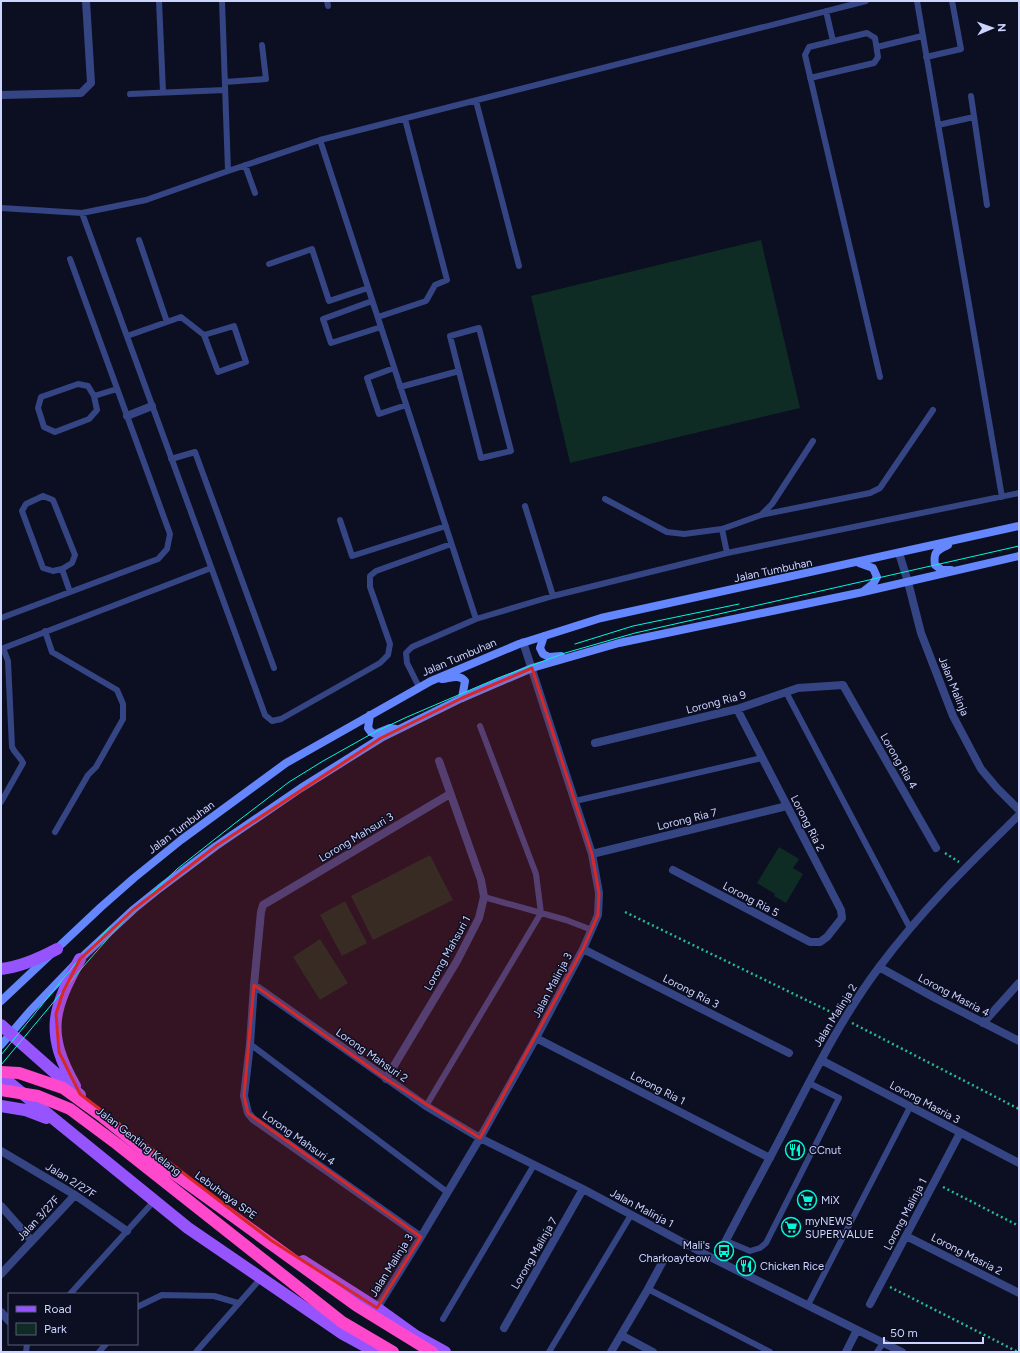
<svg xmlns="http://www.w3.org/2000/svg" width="1020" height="1353" font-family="Figtree,sans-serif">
  <rect width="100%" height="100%" fill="#0c0e22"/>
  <!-- green -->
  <path fill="#0f2c24" d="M761,240L800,408L570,463L531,296Z
    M779,847L799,859L793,868L803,874L786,903L774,896L775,894L757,883Z
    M430,855L453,900L373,940L351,896Z
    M345,901L367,943L342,956L320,915Z
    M320,939L348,983L320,1000L293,957Z"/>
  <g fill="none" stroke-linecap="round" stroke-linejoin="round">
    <!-- path -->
    <path stroke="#28b98d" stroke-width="2.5" stroke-dasharray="2 3" stroke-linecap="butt" d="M945,853L959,862
      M625,912L835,1014
      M852,1023L1019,1109
      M943,1187L1019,1226
      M890,1287L1018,1352"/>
    <!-- service -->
    <path stroke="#354584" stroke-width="6" d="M159,1L163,92
      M222,1L228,171
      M327,1L328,6
      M917,1L1002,497
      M826,11L833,41
      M877,47L922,36
      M926,57L961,49L952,1
      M810,78L874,63L878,57L875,38L867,33L809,47L805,55L880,377
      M225,82L266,79L262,45
      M130,94L225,90
      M971,96L987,205
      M476,101L519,266
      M938,125L974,117
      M320,140L476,619
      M245,165L255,193
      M1,208L82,213L146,200L228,171L320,140L866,1
      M82,213L265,715L272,721L281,719L380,663L388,655L390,644L370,587V576L376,571L451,544
      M139,240L167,322
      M269,264L312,249L329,301L368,288
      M372,301L323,319L331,343L381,327
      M378,317L426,301L435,285L447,280L405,119
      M479,328L511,451L481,458L450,336Z
      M127,336L181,317L204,335L234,326L246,362L218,372L204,335
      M394,368L367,378L379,414L406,405
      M400,387L459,371
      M94,396L88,386L78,384L41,397L38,408L44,427L55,432L89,419L97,410L94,396L117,389
      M171,459L195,452L274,668
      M605,499L667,532L684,534L722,529L761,515L870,493L880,488L933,410
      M525,506L553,596
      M761,515L772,504L813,441
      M340,520L352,556L446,526
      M722,529L727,553
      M62,569L72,563L75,555L53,500L43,496L26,504L22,511L43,568L53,571L62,569L70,592
      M1,618L158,559L167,549L170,534L70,259
      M45,631L52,652L117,690L123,704V719L96,767L88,775L55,832
      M1,649L211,568
      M419,687L407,663L406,653L412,647L476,619L553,596L727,553L1019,493
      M786,692L910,928
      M575,801L762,758
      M1,802L23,763C20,756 15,754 12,747L8,661L3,648
      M484,897L566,920L592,930
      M250,1044L447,1192
      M426,1106L541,913L536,874L480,726
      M726,1241L750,1251L760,1248L766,1243L839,1098L809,1083
      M648,1289L770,1352
      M70,1294L155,1200
      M808,1305L910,1107
      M137,1307L162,1295L214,1296L238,1303
      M443,1319L534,1165
      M26,1352L27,1344
      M99,1352L106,1344
      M196,1352L261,1278
      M549,1352L631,1215
      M877,1352L883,1343"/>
    <!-- minor -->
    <path stroke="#354584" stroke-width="8" d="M1,95L81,93L91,83L86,1
      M127,416L152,406
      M899,553L908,582L921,633L953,716L981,769L997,788L1019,810
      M595,743L737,709L798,688L843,685L936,848
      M592,854L787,806
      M673,870L810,942H820L827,937L842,918L841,910L737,709
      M583,949L789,1053
      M879,967L935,998L1019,1041
      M254,985L426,1106L480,1138L583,1189L716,1260L902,1352
      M983,1023L1019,983
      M536,1038L770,1158
      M821,1060L1019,1163
      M386,1079L457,961L479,918L484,897L481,880L439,761
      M1,1151L75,1195L127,1231
      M1,1206L32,1241
      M906,1236L1019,1293
      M421,1237L253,1119L248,1113L244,1096L250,1044L254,985L261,912L263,905L450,794
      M716,1260C739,1214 764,1170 787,1125C815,1071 843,1015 880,966C921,911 970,863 1019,815
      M1,1274L75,1195
      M870,1304L960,1133
      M377,1308L421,1237L480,1138L536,1038L583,949L598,915L599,893L592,854L523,642
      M1,1312L9,1321
      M504,1328L583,1189
      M621,1335L653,1352
      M611,1352L648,1289L663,1261
      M846,1352L857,1330"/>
    <!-- secondary -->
    <path stroke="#6486ff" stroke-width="8" d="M948,545C937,550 933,552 935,565L942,570H951
      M859,563L873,568L877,577L873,584L864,591
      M544,636L540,648L543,654L549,657L561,656
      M442,679C451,678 459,674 465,681L462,698
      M370,715L368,728L371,732L375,734L390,728L396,729
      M1,1001L101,907L134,878L181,840L286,763L431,681L519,644L601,618L1019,526
      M1,1045L30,1011L80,959L134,909L160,888L216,846L301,788L381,738L462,698L532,668L619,643L863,592L1019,556"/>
    <!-- primary -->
    <path stroke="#9654ff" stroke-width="12" d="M1,969C21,967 40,958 57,949
      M1,1025L80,1095
      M1,1076L188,1228L343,1334L376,1352
      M75,1086C45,1033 52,1010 80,959
      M1,1106L25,1110L46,1118
      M303,1261L377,1308L416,1336L445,1352"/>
    <!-- motorway -->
    <path stroke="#ff48cc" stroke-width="12" d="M1,1072L19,1073L63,1088L103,1117L169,1170L357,1306L432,1352
      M1,1090L38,1096L70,1109L117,1144L342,1322L393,1352"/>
    <!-- tram -->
    <path stroke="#00f8d5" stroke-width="1" d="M575,644L633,626L739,604
      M1,1055L76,963L110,927
      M1,1065L82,968L126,918L177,869L234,824L289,782L323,761L373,733L407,717L498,678L565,653L635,633L1019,546"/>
  </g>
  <!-- marked area -->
  <path fill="#d62828" fill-opacity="0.2" stroke="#d62828" stroke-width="3" stroke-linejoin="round" d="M532,668L592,854L599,893L598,915L583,949L480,1138L386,1079L254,985L244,1096L248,1113L421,1237L377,1308L272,1241L80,1094L59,1052L56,1014L63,992L80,959L134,909L216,846L381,738L462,698Z"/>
  <!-- icons -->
  <defs>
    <symbol id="restaurant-ring" viewBox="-11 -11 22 22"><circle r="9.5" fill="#0c0e22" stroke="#00f8d5" stroke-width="1.5"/><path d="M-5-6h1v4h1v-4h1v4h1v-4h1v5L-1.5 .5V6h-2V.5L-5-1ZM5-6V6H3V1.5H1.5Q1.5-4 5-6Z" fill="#00f8d5"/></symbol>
    <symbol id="supermarket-ring" viewBox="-11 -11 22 22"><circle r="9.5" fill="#0c0e22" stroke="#00f8d5" stroke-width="1.5"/><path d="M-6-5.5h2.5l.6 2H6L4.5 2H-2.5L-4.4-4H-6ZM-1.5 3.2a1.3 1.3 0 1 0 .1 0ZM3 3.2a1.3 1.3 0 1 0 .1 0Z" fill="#00f8d5"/></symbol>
    <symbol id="bus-ring" viewBox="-11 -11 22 22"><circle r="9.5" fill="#0c0e22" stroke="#00f8d5" stroke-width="1.5"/><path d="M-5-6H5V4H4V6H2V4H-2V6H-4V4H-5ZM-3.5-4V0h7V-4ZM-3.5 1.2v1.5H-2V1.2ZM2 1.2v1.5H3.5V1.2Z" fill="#00f8d5"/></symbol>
  </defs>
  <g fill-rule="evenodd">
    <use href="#restaurant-ring" x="784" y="1139" width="22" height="22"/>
    <use href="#supermarket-ring" x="796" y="1189" width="22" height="22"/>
    <use href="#supermarket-ring" x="780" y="1216" width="22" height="22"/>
    <use href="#bus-ring" x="713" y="1240" width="22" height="22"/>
    <use href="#restaurant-ring" x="735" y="1255" width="22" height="22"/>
  </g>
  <g text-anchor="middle" stroke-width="3" stroke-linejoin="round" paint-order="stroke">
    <!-- street labels -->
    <g font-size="11" fill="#cdd4ff" stroke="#0c0e22">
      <text transform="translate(773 570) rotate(-12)" y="4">Jalan Tumbuhan</text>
      <text transform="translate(459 657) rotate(-23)" y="4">Jalan Tumbuhan</text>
      <text transform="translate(954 686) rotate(68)" y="4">Jalan Malinja</text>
      <text transform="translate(716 702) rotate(-15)" y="4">Lorong Ria 9</text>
      <text transform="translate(899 761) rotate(60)" y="4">Lorong Ria 4</text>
      <text transform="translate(687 819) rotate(-14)" y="4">Lorong Ria 7</text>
      <text transform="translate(808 823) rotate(63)" y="4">Lorong Ria 2</text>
      <text transform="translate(181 827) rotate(-37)" y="4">Jalan Tumbuhan</text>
      <text transform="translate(356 837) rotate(-31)" y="4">Lorong Mahsuri 3</text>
      <text transform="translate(751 899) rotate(28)" y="4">Lorong Ria 5</text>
      <text transform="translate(447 953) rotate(-61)" y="4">Lorong Mahsuri 1</text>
      <text transform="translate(552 985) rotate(-62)" y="4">Jalan Malinja 3</text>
      <text transform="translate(691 991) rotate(27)" y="4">Lorong Ria 3</text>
      <text transform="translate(954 995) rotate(28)" y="4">Lorong Masria 4</text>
      <text transform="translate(835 1015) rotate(-58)" y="4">Jalan Malinja 2</text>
      <text transform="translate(372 1055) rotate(35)" y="4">Lorong Mahsuri 2</text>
      <text transform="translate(658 1088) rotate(27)" y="4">Lorong Ria 1</text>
      <text transform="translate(925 1102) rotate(28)" y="4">Lorong Masria 3</text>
      <text transform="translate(299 1138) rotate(35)" y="4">Lorong Mahsuri 4</text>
      <text transform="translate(139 1141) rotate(38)" y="4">Jalan Genting Kelang</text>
      <text transform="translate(71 1180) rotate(32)" y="4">Jalan 2/27F</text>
      <text transform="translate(226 1195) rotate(36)" y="4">Lebuhraya SPE</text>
      <text transform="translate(642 1208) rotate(28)" y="4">Jalan Malinja 1</text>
      <text transform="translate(905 1214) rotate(-62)" y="4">Lorong Malinja 1</text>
      <text transform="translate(38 1218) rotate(-47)" y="4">Jalan 3/27F</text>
      <text transform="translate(534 1253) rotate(-60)" y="4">Lorong Malinja 7</text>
      <text transform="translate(967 1254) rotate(27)" y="4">Lorong Masria 2</text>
      <text transform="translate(391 1265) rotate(-58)" y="4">Jalan Malinja 3</text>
    </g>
    <!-- poi labels -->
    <g font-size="11" fill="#cdd4ff" stroke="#0c0e22" text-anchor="start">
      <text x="809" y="1154">CCnut</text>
      <text x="821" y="1204">MiX</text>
      <text x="805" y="1225">myNEWS<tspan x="805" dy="13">SUPERVALUE</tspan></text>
      <text x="710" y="1249" text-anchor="end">Mali's<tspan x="710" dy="13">Charkoayteow</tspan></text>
      <text x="760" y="1270">Chicken Rice</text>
    </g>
  </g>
  <!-- border -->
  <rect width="1020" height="1353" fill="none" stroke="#cdd4ff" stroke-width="4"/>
  <!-- legend -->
  <rect x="8" y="1293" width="130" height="52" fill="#0c0e22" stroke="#595d7a"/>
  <rect x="16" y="1306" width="20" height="6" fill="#9654ff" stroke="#595d7a"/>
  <text x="44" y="1313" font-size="12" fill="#cdd4ff">Road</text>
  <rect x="16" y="1323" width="20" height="12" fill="#0f2c24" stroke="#595d7a"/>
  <text x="44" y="1333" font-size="12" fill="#cdd4ff">Park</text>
  <!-- north arrow -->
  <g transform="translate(992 28) rotate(88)" stroke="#0c0e22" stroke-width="3" paint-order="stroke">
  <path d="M0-3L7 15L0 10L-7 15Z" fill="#cdd4ff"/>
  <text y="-6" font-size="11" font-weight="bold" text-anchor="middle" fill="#cdd4ff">N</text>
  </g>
  <!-- scale -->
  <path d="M884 1337v6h99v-6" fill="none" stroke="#cdd4ff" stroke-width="2"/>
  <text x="890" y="1337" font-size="12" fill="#cdd4ff" stroke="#0c0e22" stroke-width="3" paint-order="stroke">50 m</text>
</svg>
